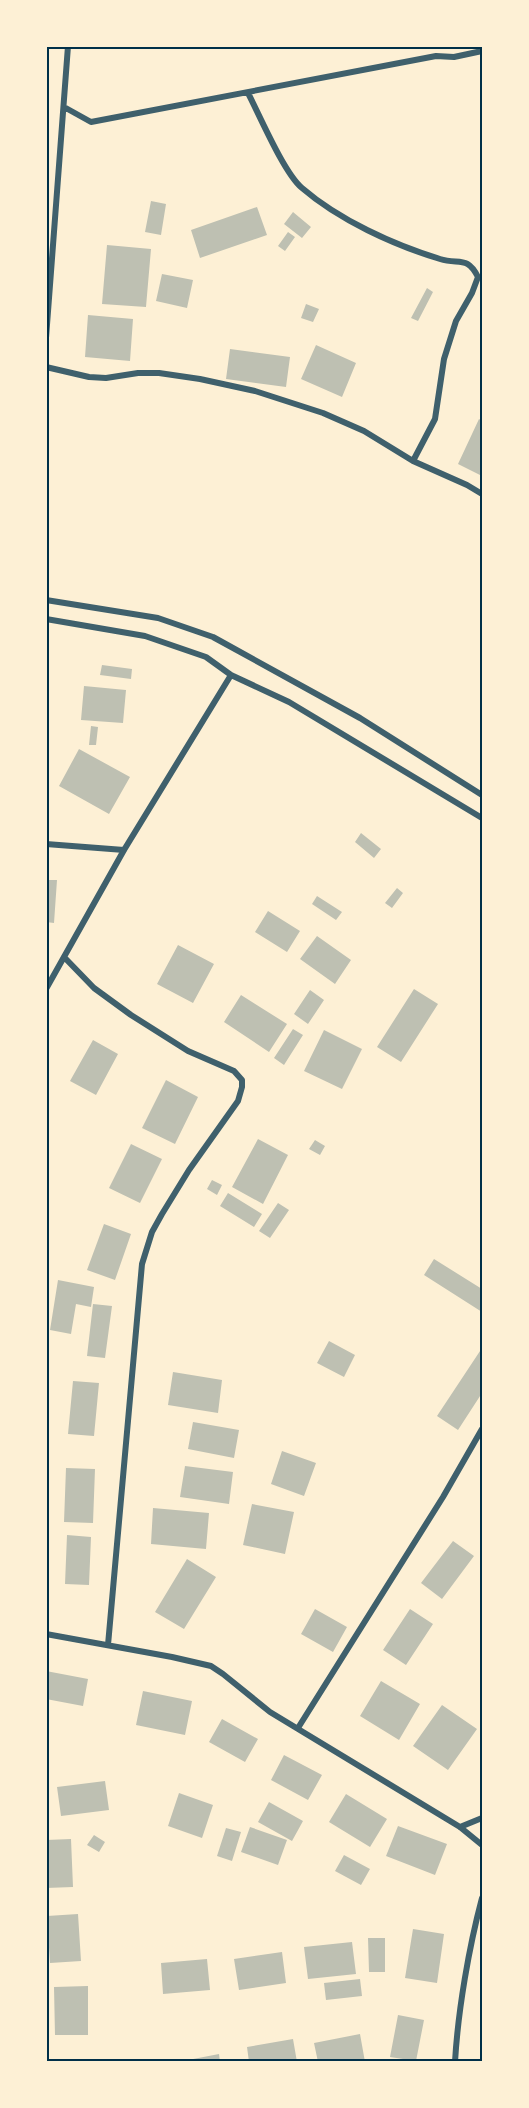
<svg xmlns="http://www.w3.org/2000/svg" width="529" height="2108" font-family="'Noto Sans',sans-serif">
  <rect width="100%" height="100%" fill="#fdf0d5"/>
  <!-- building -->
  <path fill="#bec0b2" d="M151,201L166,204L161,235L145,232Z
    M257,207L267,235L200,258L191,230Z
    M293,212L311,227L302,238L284,224Z
    M288,232L295,237L285,251L278,246Z
    M107,245L151,249L146,307L102,304Z
    M162,274L193,280L187,308L156,301Z
    M427,288L433,292L418,321L411,318Z
    M306,304L319,309L313,322L301,318Z
    M88,315L133,319L130,361L85,357Z
    M316,345L356,363L342,397L301,379Z
    M230,349L290,357L286,387L226,379Z
    M479,419L482,421V476L458,464Z
    M102,665L132,669L131,679L100,675Z
    M84,686L126,690L123,723L81,720Z
    M91,726L98,727L96,745H89Z
    M79,749L130,777L109,814L59,786Z
    M361,833L381,849L374,858L355,842Z
    M46,880H57L54,923L46,922Z
    M397,888L403,893L392,908L385,903Z
    M317,896L342,912L336,920L312,904Z
    M268,911L300,931L287,952L255,932Z
    M317,936L351,960L335,984L300,959Z
    M178,945L214,964L193,1003L157,984Z
    M414,989L438,1004L401,1062L377,1047Z
    M310,990L324,1000L308,1024L294,1014Z
    M241,995L287,1024L269,1052L224,1022Z
    M293,1029L303,1035L284,1065L274,1058Z
    M324,1030L362,1049L342,1089L304,1071Z
    M93,1040L118,1054L96,1095L70,1081Z
    M166,1080L198,1097L175,1144L142,1128Z
    M258,1139L288,1155L263,1204L232,1187Z
    M315,1140L325,1146L320,1155L309,1149Z
    M131,1144L162,1159L140,1203L109,1188Z
    M212,1180L222,1185L217,1195L207,1189Z
    M228,1193L262,1214L254,1227L220,1206Z
    M278,1203L289,1210L270,1238L259,1231Z
    M104,1224L131,1234L115,1280L87,1270Z
    M434,1259L482,1289V1312L424,1275Z
    M58,1280L94,1287L91,1307L76,1304L71,1334L50,1330Z
    M93,1304L112,1306L105,1358L87,1356Z
    M329,1341L355,1355L344,1377L317,1363Z
    M482,1348V1393L458,1430L437,1416Z
    M173,1372L222,1380L218,1413L168,1405Z
    M73,1381L99,1383L94,1436L68,1434Z
    M193,1422L239,1430L234,1458L188,1449Z
    M282,1451L316,1463L304,1496L271,1484Z
    M185,1466L233,1472L229,1504L180,1497Z
    M66,1468L95,1469L93,1523L64,1522Z
    M252,1504L294,1512L285,1554L243,1545Z
    M153,1508L209,1513L206,1549L151,1544Z
    M67,1535L91,1537L89,1585L65,1584Z
    M453,1541L474,1556L442,1599L421,1583Z
    M187,1559L216,1577L184,1629L155,1612Z
    M315,1609L347,1627L333,1652L301,1634Z
    M410,1609L433,1624L406,1665L383,1650Z
    M46,1671L88,1679L83,1706L46,1699Z
    M381,1681L420,1704L399,1740L360,1716Z
    M143,1691L192,1701L185,1735L136,1725Z
    M442,1705L477,1729L448,1770L413,1746Z
    M222,1719L258,1739L245,1762L209,1742Z
    M284,1755L322,1775L308,1800L271,1780Z
    M105,1781L109,1810L61,1816L57,1787Z
    M179,1793L213,1805L202,1838L168,1826Z
    M346,1794L387,1819L370,1847L329,1822Z
    M269,1802L303,1821L292,1841L258,1822Z
    M398,1826L447,1844L435,1875L386,1856Z
    M250,1827L287,1840L278,1865L241,1852Z
    M226,1828L241,1832L232,1861L217,1856Z
    M94,1835L105,1842L99,1852L87,1845Z
    M71,1839L73,1887L46,1888V1840Z
    M344,1855L370,1869L361,1885L335,1871Z
    M78,1914L81,1961L50,1963L47,1916Z
    M413,1929L444,1934L437,1983L405,1978Z
    M368,1938H385V1972H369Z
    M352,1942L356,1974L308,1979L304,1947Z
    M282,1952L286,1983L239,1990L234,1959Z
    M207,1959L210,1990L163,1994L161,1963Z
    M360,1979L362,1996L326,2000L324,1983Z
    M88,1986V2035H55L54,1987Z
    M398,2015L424,2020L416,2061L390,2057Z
    M360,2034L365,2062H318L314,2043Z
    M293,2039L297,2062H249L247,2047Z
    M219,2054L220,2062H188V2060Z"/>
  <g fill="none" stroke-linecap="round" stroke-linejoin="round">
    <!-- minor -->
    <path stroke="#3f606c" stroke-width="6" d="M248,93C260,116 284,173 302,188C339,220 394,245 440,259C459,265 467,255 478,277L472,293L456,321L444,359L435,419L413,461
      M64,107L91,122L436,56L454,57L482,51
      M46,338L68,46
      M46,367L89,377L106,378L138,373H159L200,379L255,391L323,413L364,431L413,461L467,485L482,494
      M46,600L158,618L213,637L360,718L482,795
      M46,619L145,636L206,657L231,675L289,702L482,818
      M46,844L124,850
      M64,957L94,988L131,1015L188,1051L234,1071L242,1080V1087L238,1101L189,1170L162,1214L152,1232L142,1264L108,1645
      M46,989L124,850L231,675
      M46,1634L172,1657L211,1666L223,1674L270,1712L460,1827L482,1845
      M298,1728L443,1497L482,1429
      M460,1827L482,1818
      M455,2062C458,2010 469,1947 482,1898"/>
  </g>
  <!-- border -->
  <rect width="529" height="2108" fill="none" stroke="#fdf0d5" stroke-width="96"/>
  <rect x="48" y="48" width="433" height="2012" fill="none" stroke="#003049" stroke-width="2"/>
</svg>
